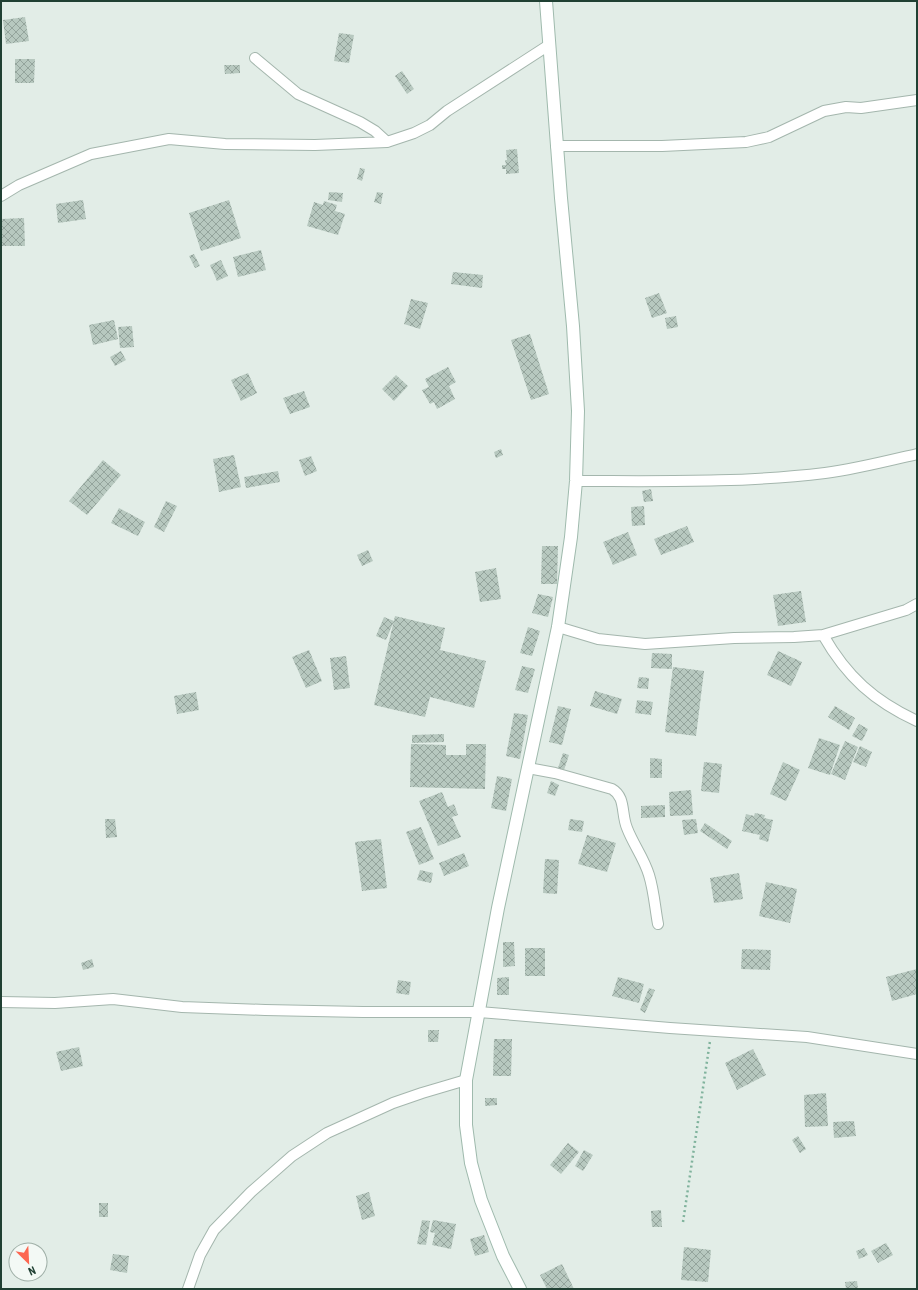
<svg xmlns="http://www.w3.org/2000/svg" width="918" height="1290" font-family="'Roboto Condensed',sans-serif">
  <defs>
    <pattern id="building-cross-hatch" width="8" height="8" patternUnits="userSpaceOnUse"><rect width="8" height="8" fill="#b7c8bf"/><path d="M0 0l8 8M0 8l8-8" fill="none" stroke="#94a49c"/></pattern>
  </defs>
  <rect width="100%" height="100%" fill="#e2ede7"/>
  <!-- building -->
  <path fill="url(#building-cross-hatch)" d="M25,17L29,41L6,44L3,20Z
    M339,33L354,35L349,63L334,61Z
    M15,59H35L34,83H15Z
    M224,65H240V73L225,74Z
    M402,71L414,89L407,94L395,76Z
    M517,149L519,173L506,174V169H502V165H506L505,160H507L506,150Z
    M360,168L365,169L362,181L357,179Z
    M329,192L343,193L342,202L328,200Z
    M377,192L383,193L381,204L374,202Z
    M83,200L86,219L58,223L56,204Z
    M229,200L241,238L201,251L189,213Z
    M324,201L337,205L335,211L345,214L338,235L307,226L314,202L323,205Z
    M24,218L25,246H1V219Z
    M261,250L266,270L238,277L233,257Z
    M194,254L200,266L195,268L189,256Z
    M221,260L228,276L217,281L210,265Z
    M453,272L483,275L482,288L451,284Z
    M659,293L667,313L652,318L645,298Z
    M411,299L428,303L420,329L404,324Z
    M676,316L678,327L667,329L665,318Z
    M114,320L118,339L93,345L89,325Z
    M132,326L134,347L120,348L118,327Z
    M530,334L549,394L531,400L511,340Z
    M121,351L126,360L115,366L110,357Z
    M448,367L456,382L449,386L455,399L437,409L434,402L430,404L422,390L429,387L425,379Z
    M248,373L257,393L241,401L231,380Z
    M396,375L408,386L394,401L382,389Z
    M304,391L310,407L290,414L283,398Z
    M501,449L503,455L496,458L494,452Z
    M234,455L241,487L219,492L213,459Z
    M311,456L317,471L305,476L299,460Z
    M103,460L121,475L87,515L69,501Z
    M278,471L280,482L246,488L244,477Z
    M651,489L653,501L644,502L642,491Z
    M166,501L177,506L164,532L154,527Z
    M644,506L645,525L632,526L631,507Z
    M119,508L145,522L138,536L111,523Z
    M687,526L694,542L661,555L654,539Z
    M628,532L637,555L613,565L603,542Z
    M542,546H558L557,584H541Z
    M368,550L373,561L362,566L357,555Z
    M496,568L501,599L480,602L475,572Z
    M801,591L806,622L778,626L773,595Z
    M538,594L553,597L548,617L532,613Z
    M395,616L445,628L440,650L486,661L474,708L430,697L425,717L374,705Z
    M384,617L394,621L386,640L376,636Z
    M528,627L540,631L532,656L520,653Z
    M309,650L322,681L306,688L292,657Z
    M778,651L802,662L791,686L767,675Z
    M652,653L672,654V669L651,668Z
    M346,656L350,688L334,690L330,658Z
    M522,666L535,669L528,693L515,690Z
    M673,667L704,671L696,736L665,732Z
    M639,677L649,678L648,689L637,688Z
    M595,691L622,699L617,714L590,706Z
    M196,692L199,710L177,714L174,696Z
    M637,700L653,702L651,715L635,713Z
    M558,706L571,709L562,745L549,742Z
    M835,706L855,718L849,730L828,717Z
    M514,713L528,715L520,759L506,756Z
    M859,724L868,729L862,741L852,736Z
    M444,734V742L412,743V735Z
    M819,738L840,745L830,775L808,768Z
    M845,741L858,747L845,780L831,774Z
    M411,744L446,745V755H466V744H486L485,789L410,787Z
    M860,746L872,752L866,767L853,762Z
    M563,753L569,755L564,770L558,768Z
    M650,758L662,759V778H650Z
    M704,762L722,764L719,793L701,791Z
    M783,762L800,770L786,801L770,794Z
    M497,776L512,779L506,811L491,808Z
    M551,781L559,785L555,796L547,793Z
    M691,790L693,815L670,816L669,792Z
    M442,792L448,807L454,804L458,815L452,817L461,837L438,846L419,801Z
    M665,805V817L641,818V806Z
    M755,813L765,815L764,818L773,820L768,842L759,839L760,835L742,831L746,814L754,816Z
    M105,819H115L117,837L106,838Z
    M570,819L584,821L582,832L568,830Z
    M696,819L698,833L684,835L682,820Z
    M705,823L732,841L727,849L700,831Z
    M421,827L434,859L419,865L406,832Z
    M587,835L616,843L607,872L578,864Z
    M381,839L387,888L362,891L355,842Z
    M464,853L469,866L444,876L439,863Z
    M545,859L559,860L557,894L543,893Z
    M420,870L433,873L431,883L417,880Z
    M739,873L743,899L714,903L710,878Z
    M766,882L797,889L790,923L759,916Z
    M503,942H514L515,966L503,967Z
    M525,948H545V976H525Z
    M742,949L771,950L770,970L741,969Z
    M92,959L94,967L83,970L81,963Z
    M917,969V994L892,1001L886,977Z
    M509,977V995H497V978Z
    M618,977L644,984L639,1003L612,996Z
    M398,980L411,982L409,995L396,993Z
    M649,988L655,990L645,1013L640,1010Z
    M428,1030H439L438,1042H428Z
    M494,1039H512L511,1076H493Z
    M79,1047L83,1066L61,1071L56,1052Z
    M753,1049L766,1075L737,1090L725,1063Z
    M826,1093L828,1126L805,1127L804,1095Z
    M485,1098H497V1105L485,1106Z
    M854,1121L856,1136L834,1138L833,1122Z
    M798,1136L806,1149L800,1153L792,1140Z
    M568,1143L579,1152L561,1174L550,1165Z
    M584,1150L593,1155L583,1171L575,1166Z
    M369,1192L375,1216L362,1220L356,1196Z
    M99,1203H108V1217H99Z
    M661,1210L662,1227H652L651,1211Z
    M422,1220L430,1221L426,1245L417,1244Z
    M433,1220L456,1224L451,1249L432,1245L435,1233L430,1232Z
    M484,1235L489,1252L475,1256L470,1239Z
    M886,1243L893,1255L878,1263L871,1251Z
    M684,1247L711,1250L708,1282L681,1280Z
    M864,1248L868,1255L859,1259L856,1251Z
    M113,1254L129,1256L127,1273L110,1270Z
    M562,1264L574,1289H547L540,1275Z
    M857,1281L858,1289H846L845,1282Z"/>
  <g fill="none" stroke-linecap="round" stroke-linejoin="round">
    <defs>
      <path id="street" d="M255,58L298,94L360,122L375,131L387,142
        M556,146H662L746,142L769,137L824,111L846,107L861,108L917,100
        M1,196L19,185L91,154L169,139L225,144L315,145L387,142L414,133L430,125L447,111L549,45
        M576,481C659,481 743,483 825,473C856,469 887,461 917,454
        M558,627L598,639L645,644L734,638L794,637L823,635L906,610L917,604
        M823,635C847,677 874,701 917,721
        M528,768L555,773L612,789C626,797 621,814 627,828C633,844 644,858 649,875C654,891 655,908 658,924
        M1,1002L55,1003L113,999L182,1007L265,1010L363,1012H479L670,1028L807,1037L917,1054
        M188,1289L200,1255L214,1230L251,1192L292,1156L327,1133L393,1103L422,1093L466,1080"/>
      <path id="secondary" d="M520,1289L503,1256L481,1200L471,1163L466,1125V1080L498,908L558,627L571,537L576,481L578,411L573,326L561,198L546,1"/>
    </defs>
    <!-- street casing -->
    <use href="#street" stroke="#a4b6ad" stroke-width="12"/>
    <!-- secondary casing -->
    <use href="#secondary" stroke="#9fbaad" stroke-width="14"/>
    <!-- path -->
    <path stroke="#80b39d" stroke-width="2.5" stroke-dasharray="2 3" stroke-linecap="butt" d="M683,1222L710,1041"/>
    <!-- street -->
    <use href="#street" stroke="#fff" stroke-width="10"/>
    <!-- secondary -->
    <use href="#secondary" stroke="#fff" stroke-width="12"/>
  </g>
  <!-- border -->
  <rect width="918" height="1290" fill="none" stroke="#204033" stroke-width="4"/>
  <!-- north arrow -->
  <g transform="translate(28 1262) rotate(156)"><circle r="19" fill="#f3f9f5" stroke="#9fafa7"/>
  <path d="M0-3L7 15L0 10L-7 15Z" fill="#fc6751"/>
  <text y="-6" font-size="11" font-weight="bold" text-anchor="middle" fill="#204033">N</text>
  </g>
</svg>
